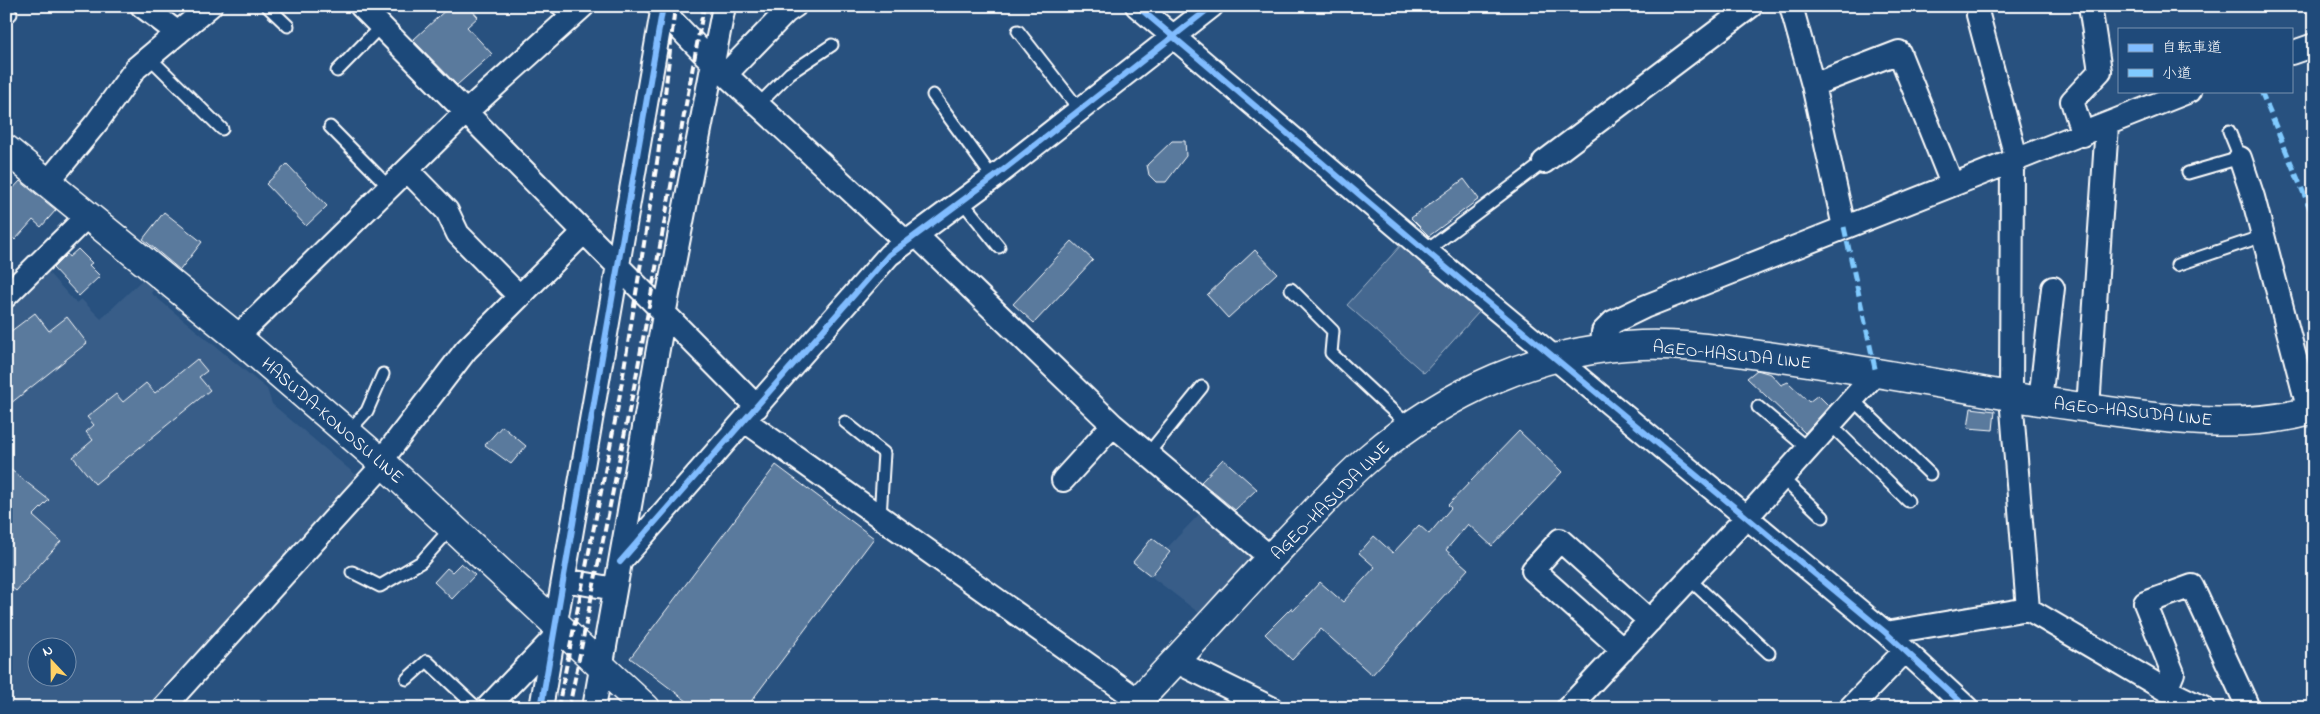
<svg xmlns="http://www.w3.org/2000/svg" width="2320" height="714" font-family="'Indie Flower','Klee One',sans-serif">
  <rect width="100%" height="100%" fill="#28517f"/>
  <filter id="ink" filterUnits="userSpaceOnUse"><feTurbulence type="fractalNoise" baseFrequency=".02" numOctaves="2"/><feDisplacementMap in="SourceGraphic" scale="10" xChannelSelector="R" yChannelSelector="G"/><feConvolveMatrix kernelMatrix="1 2 1 2 8 2 1 2 1" color-interpolation-filters="sRGB"/></filter>
  <g filter="url(#ink)">
    <!-- built -->
    <path fill="#375d88" fill-rule="evenodd" d="M44,268L76,303L81,299L101,319L147,275L157,285L151,293L267,389L272,404L362,480L156,708H6V612L9,609L6,607V301ZM38,646H68V676H38Z
      M1203,510L1256,553L1199,613L1152,577L1172,552L1167,548Z"/>
    <!-- pitch -->
    <path fill="#446890" stroke="#a2b4c8" d="M1402,244L1479,312L1424,373L1347,305Z"/>
    <!-- building -->
    <path fill="#5a7a9d" stroke="#fff" d="M450,6H468L478,17L467,27L492,54L457,85L413,40Z
      M1172,141H1185L1186,156L1166,182H1156L1149,175L1147,165Z
      M287,164L327,206L306,226L266,184Z
      M1464,179L1479,199L1429,236L1411,218Z
      M20,181L56,210L41,227L33,220L15,240L6,232V196Z
      M164,212L202,242L180,270L143,239Z
      M1072,241L1093,260L1034,323L1013,304Z
      M78,249L92,263L89,265L100,276L79,296L53,268L67,254L69,257Z
      M1255,250L1277,273L1228,318L1207,295Z
      M35,313L49,331L67,317L87,343L6,407V335Z
      M197,359L207,371L199,377L210,390L95,484L73,457L93,440L86,432L94,425L87,417L116,394L123,402L146,383L155,393Z
      M1757,370L1771,374L1781,385L1788,382L1809,402L1818,395L1829,406L1805,433L1747,378Z
      M1971,408L1995,411L1993,430L1968,428Z
      M502,426L526,446L511,464L485,445Z
      M1519,431L1562,472L1492,546L1468,524L1446,550L1468,569L1372,675L1321,629L1292,660L1265,634L1291,608L1294,610L1320,582L1343,602L1375,567L1359,553L1374,536L1393,553L1419,525L1429,534L1451,508L1448,505Z
      M1223,459L1257,489L1235,510L1201,482Z
      M776,465L874,538L746,708H696L630,658Z
      M6,466L49,500L33,516L61,541L16,591L6,583Z
      M1152,538L1170,552L1151,576L1133,562Z
      M461,563L475,575L452,599L434,582L447,568L452,572Z"/>
    <g fill="none" stroke-linecap="round" stroke-linejoin="round">
      <defs>
        <path id="service" d="M267,6L288,26
          M555,6L570,18
          M6,9L11,14
          M1018,31L1079,109
          M149,57L222,129
          M337,71L381,26
          M933,95L993,178
          M758,105L790,73L832,45
          M330,127L389,187
          M2188,173L2240,158L2229,131
          M961,200L999,247
          M1426,251L1544,162
          M2177,265L2263,236
          M1291,289L1333,331L1331,353L1408,425
          M1852,399L1930,474
          M1758,407L1807,448
          M845,422L884,453L880,517
          M1830,424L1908,501
          M348,432L367,411L383,374
          M1147,455L1202,387
          M1782,478L1823,517
          M352,572L380,586L421,562L452,527
          M1689,579L1769,653
          M407,679L427,661L477,708"/>
        <path id="minor" d="M142,6L178,33
          M361,6L757,407
          M658,6L713,63L906,242
          M1137,6L1426,251L1886,633L1967,708
          M1791,6L1813,85L1844,227
          M1978,15L2017,161
          M2291,53L2314,45
          M726,74L786,12L795,6
          M1813,85L1899,52L1952,184
          M2083,135L2072,101L2100,71L2090,6
          M2240,158L2253,197L2309,411
          M1544,162L1751,6
          M407,170L447,211L458,234L519,296
          M47,183L97,122L136,68L210,6
          M917,236L1113,425L1271,558
          M6,296L87,216
          M237,337L467,111L583,6
          M1602,348L1603,332L1613,322L1644,307L2190,91
          M2040,401L2053,288
          M2088,408L2107,125
          M745,421L1138,700
          M1063,480L1113,425
          M620,562L889,255L993,178L1212,6
          M564,580L615,589
          M2028,609L2166,690L2203,708
          M1886,633L2028,609L2011,397L2012,162
          M1623,650L1533,570L1560,540L1650,621
          M1175,661L1271,708
          M2166,690L2173,673L2145,603L2192,586L2246,703L2244,708
          M163,708L384,464L388,452L466,350L584,232
          M487,708L553,639
          M541,708L663,6
          M594,708L664,315L724,6
          M1568,708L1746,518L1876,373
          M1850,708L1905,651"/>
        <path id="secondary" d="M6,149L237,337L384,464L646,708
          M1131,708C1182,655 1231,600 1281,547C1310,517 1338,484 1370,457C1446,392 1540,349 1641,345C1683,343 1726,351 1767,356C1846,367 1925,381 2004,395C2036,401 2069,405 2102,410C2172,420 2245,430 2314,410"/>
      </defs>
      <!-- service casing -->
      <use href="#service" stroke="#fff" stroke-width="15"/>
      <!-- minor casing -->
      <use href="#minor" stroke="#fff" stroke-width="26"/>
      <!-- secondary casing -->
      <use href="#secondary" stroke="#fff" stroke-width="31"/>
      <!-- service -->
      <use href="#service" stroke="#1f4a7a" stroke-width="11"/>
      <!-- minor -->
      <use href="#minor" stroke="#1f4a7a" stroke-width="22"/>
      <!-- secondary -->
      <use href="#secondary" stroke="#1f4a7a" stroke-width="28"/>
      <!-- rail -->
      <path stroke="#fff" stroke-width="4" stroke-dasharray="8 4" stroke-linecap="butt" d="M558,708L618,406L658,156L675,6
        M569,708L636,377L704,6"/>
      <!-- quiet -->
      <path stroke="#80caff" stroke-width="5" stroke-dasharray="10 5" stroke-linecap="butt" d="M2261,91L2314,218
        M1844,227L1876,373"/>
      <defs>
        <path id="cycleway" d="M1137,6L1426,251L1886,633L1967,708
          M620,562L889,255L993,178L1212,6
          M541,708L663,6"/>
      </defs>
      <!-- cycleway casing -->
      <use href="#cycleway" stroke="#1f4a7a" stroke-width="9"/>
      <!-- cycleway -->
      <use href="#cycleway" stroke="#80bcff" stroke-width="6"/>
    </g>
  </g>
  <g text-anchor="middle" stroke-width="5" stroke-linejoin="round" paint-order="stroke">
    <!-- street labels -->
    <g font-size="18" fill="#fff" stroke="#1f4a7a">
      <text transform="translate(1732 354) rotate(6)" y="6">AGEO-HASUDA LINE</text>
      <text transform="translate(2133 411) rotate(6)" y="6">AGEO-HASUDA LINE</text>
      <text transform="translate(333 420) rotate(41)" y="6">HASUDA-KONOSU LINE</text>
      <text transform="translate(1330 500) rotate(-45)" y="6">AGEO-HASUDA LINE</text>
    </g>
  </g>
  <!-- margin -->
  <rect width="2320" height="714" fill="none" stroke="#1f4a7a" stroke-width="25"/>
  <rect x="12" y="12" width="2295" height="689" fill="none" stroke="#fff" stroke-width="2" filter="url(#ink)"/>
  <!-- legend -->
  <rect x="2118" y="28" width="175" height="65" fill="#1f4a7a" stroke="#7992af"/>
  <rect x="2128" y="44" width="25" height="8" fill="#80bcff" stroke="#7992af"/>
  <text x="2162" y="52" font-size="15" fill="#ffffff">自転車道</text>
  <rect x="2128" y="69" width="25" height="8" fill="#80caff" stroke="#7992af"/>
  <text x="2162" y="78" font-size="15" fill="#ffffff">小道</text>
  <!-- north arrow -->
  <g transform="translate(52 662) rotate(338)"><circle r="24" fill="#1f4a7a" stroke="#7992af"/>
  <path d="M0-4L9 19L0 12L-9 19Z" fill="#ffd166"/>
  <text y="-8" font-size="14" font-weight="bold" text-anchor="middle" fill="#ffffff">N</text>
  </g>
</svg>
